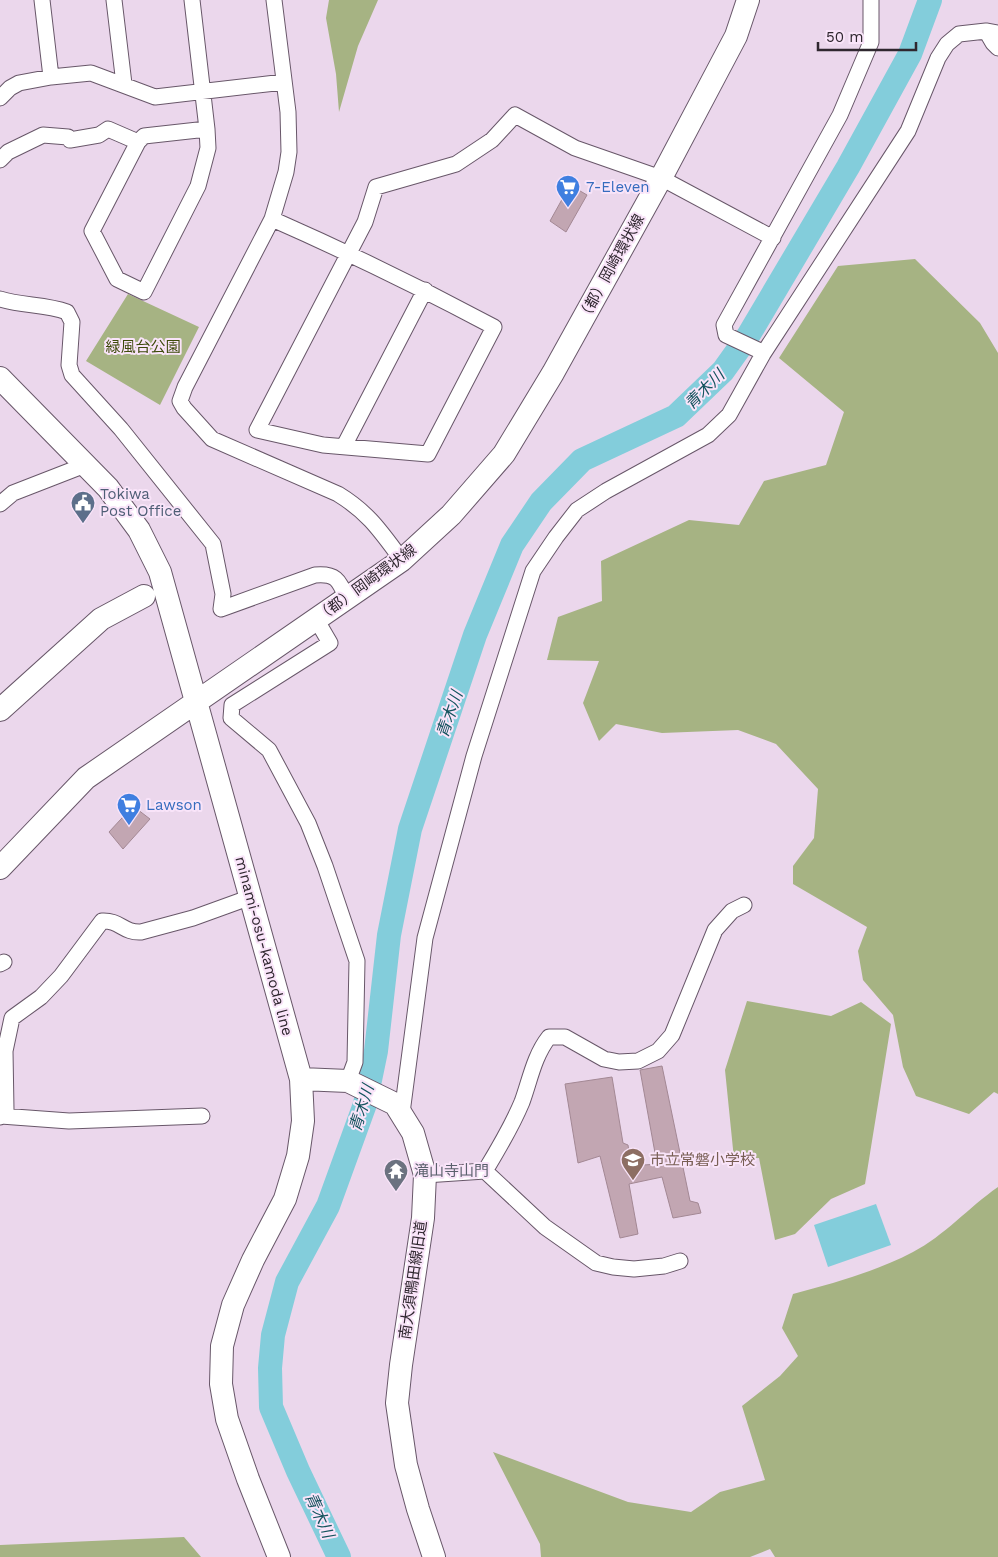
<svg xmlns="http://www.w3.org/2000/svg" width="998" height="1557" font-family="'Work Sans','Noto Sans JP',sans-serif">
  <rect width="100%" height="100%" fill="#ebd7ec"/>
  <!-- green -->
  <path fill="#a6b383" d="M329,0H378L358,46L339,112L336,74L326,18Z
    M915,259L980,323L998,353V1094L994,1092L969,1114L916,1096L903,1067L893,1015L863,980L858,951L867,927L793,884V866L814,838L818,789L776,744L738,730L662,733L616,724L599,741L583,703L599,661L547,660L558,617L602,601L601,561L689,520L739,525L764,481L826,465L844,412L779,358L838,266Z
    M128,294L199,327L160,405L86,361Z
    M747,1001L831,1016L861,1002L891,1024L865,1184L831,1199L795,1234L775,1240L759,1158L734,1159L725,1070Z
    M998,1187V1557H775L770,1549L750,1557H541L540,1544L493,1452L628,1502L691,1512L720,1492L765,1480L742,1406L780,1376L798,1356L782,1328L793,1294C834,1283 875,1272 913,1252C944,1236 969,1207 998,1187Z
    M184,1537L201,1557H0V1545Z"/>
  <!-- water -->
  <path fill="#83cddb" d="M876,1204L891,1245L828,1267L814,1225Z"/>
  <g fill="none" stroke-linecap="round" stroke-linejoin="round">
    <!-- river -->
    <path stroke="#83cddb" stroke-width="24" d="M339,1557L298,1471L271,1407L270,1368L273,1335L287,1282L328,1206L365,1104L376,1051L389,935L410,829L475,635L512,545L541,502L582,460L676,416L723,371L748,336L848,167L910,54L930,0"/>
  </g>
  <!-- building -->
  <path fill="#c2a6b2" stroke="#a38894" d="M570,185L587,195L566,232L550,221Z
    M133,806L150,819L123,849L109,832Z
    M662,1066L690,1201L698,1203L701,1213L673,1218L662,1177L629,1184L638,1234L620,1238L600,1156L578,1163L565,1084L612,1077L623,1143L628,1145L631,1166L657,1164L640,1070Z"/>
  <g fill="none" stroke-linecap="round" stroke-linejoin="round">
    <defs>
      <path id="street" d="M42,0L51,77
        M114,0L124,84
        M192,0L207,129L208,148L198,186L144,292L117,279L92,231L138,142L144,136L207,129
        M274,0L288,112L289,152L286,172L272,219L185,387L180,401L184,408L212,439L338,494C369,513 381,532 402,560
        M986,31L993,43L998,48
        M0,98L10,88L19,83L51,77L91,73L155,97L284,82
        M0,160L8,152L43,135L68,137L70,140L99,135L108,129L138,142
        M272,219C347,252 421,288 494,327L428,454L323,445L257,430L365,222L376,187L456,164L492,140L515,115L575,148L661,178L773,238
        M0,299C22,306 45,304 67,312L72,322L69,365L72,375L121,429L213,544L223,594L221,609L315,575C337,573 339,581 347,599
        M763,354L758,350L726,335L724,325L840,115L871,42V0
        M344,446L425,290
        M0,504L13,493L85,465
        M316,619L330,643L232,705L231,718L269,750L308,823L325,866L357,961L355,1062L348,1081
        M0,964L4,962
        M402,1113L425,938L474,756L533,571L556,537L577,510L606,491L708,435L729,415L763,354L908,131L938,58L947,44L959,34L986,31L998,33
        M1,1116L69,1121L202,1116
        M0,1117L6,1110L5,1051L12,1018L41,997L61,976L102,921C120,920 123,933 141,932L193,918L251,897
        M485,1171C499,1148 512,1126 522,1102C530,1080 534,1056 549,1037H565L604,1059L619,1062L638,1061L658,1051L672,1035L715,930L732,911L744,905
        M425,1175L485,1171L545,1227L596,1263L613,1267L634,1269L664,1266L680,1261"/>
      <path id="secondary" d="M0,378L108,488L139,530L160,572L301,1079L303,1121L298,1156L285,1199L253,1260L233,1305L222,1346L221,1384L227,1419L248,1479L279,1557
        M0,710L101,619L144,596
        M0,868L86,778L402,560L451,515L504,454L553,373L661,178L736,36L748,0
        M301,1079L348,1081L395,1104L413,1133L425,1175L423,1218L401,1365L397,1403L406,1465L418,1509L434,1557"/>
    </defs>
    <!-- street casing -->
    <use href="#street" stroke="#685769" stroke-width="17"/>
    <!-- secondary casing -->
    <use href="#secondary" stroke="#685769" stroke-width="24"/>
    <!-- street -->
    <use href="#street" stroke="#fff" stroke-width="15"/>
    <!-- secondary -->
    <use href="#secondary" stroke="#fff" stroke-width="22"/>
  </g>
  <!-- icons -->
  <defs>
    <symbol id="supermarket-pin" viewBox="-11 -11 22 30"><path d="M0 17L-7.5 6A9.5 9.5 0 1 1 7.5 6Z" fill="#3f7fe0" stroke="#f9e4f9"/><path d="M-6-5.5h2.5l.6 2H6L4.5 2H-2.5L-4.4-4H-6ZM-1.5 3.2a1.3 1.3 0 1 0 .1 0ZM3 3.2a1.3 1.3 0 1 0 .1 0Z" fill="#fff"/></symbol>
    <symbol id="civic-pin" viewBox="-11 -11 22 30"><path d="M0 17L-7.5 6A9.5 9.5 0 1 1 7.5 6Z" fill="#5c6f8a" stroke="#f9e4f9"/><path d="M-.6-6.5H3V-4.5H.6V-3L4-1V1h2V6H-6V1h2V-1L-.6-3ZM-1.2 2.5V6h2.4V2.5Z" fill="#fff"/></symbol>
    <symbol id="school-pin" viewBox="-11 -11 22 30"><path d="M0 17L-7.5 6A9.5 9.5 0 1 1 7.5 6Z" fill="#8d6e63" stroke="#f9e4f9"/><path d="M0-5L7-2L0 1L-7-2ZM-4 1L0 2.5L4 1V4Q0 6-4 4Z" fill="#fff"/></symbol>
    <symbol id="temple-pin" viewBox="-11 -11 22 30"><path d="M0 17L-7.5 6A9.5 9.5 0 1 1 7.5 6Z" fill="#6b7280" stroke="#f9e4f9"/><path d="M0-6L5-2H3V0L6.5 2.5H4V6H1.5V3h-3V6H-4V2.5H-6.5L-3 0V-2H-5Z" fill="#fff"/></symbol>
  </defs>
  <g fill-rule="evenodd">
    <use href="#supermarket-pin" x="554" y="173" width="28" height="38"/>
    <use href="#civic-pin" x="69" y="489" width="28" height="38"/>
    <use href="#supermarket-pin" x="115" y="791" width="28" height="38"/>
    <use href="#school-pin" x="619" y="1146" width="28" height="38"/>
    <use href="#temple-pin" x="382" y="1157" width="28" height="38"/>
  </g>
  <g text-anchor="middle" stroke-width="4" stroke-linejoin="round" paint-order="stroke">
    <!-- shop labels -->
    <g font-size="15" fill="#366cbe" stroke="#f9e4f9" text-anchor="start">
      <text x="586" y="192">7-Eleven</text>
      <text x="146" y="810">Lawson</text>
    </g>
    <!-- street labels -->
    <g font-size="15" fill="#2f272f" stroke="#f9e4f9">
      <text transform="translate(611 268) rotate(-61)" y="5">（都）岡崎環状線</text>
      <text transform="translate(366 583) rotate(-36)" y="5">（都）岡崎環状線</text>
      <text transform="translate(264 946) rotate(75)" y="5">minami-osu-kamoda line</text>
      <text transform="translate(413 1280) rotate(-82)" y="5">南大須鴨田線旧道</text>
    </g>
    <!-- park labels -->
    <g font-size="15" fill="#3d4a0a" stroke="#f9e4f9">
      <text x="143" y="352">緑風台公園</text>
    </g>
    <!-- service labels -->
    <g font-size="15" fill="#4e5e75" stroke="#f9e4f9" text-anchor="start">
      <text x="100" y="499">Tokiwa<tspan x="100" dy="17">Post Office</tspan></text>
    </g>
    <!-- education labels -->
    <g font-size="15" fill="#785e54" stroke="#f9e4f9" text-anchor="start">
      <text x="650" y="1165">市立常磐小学校</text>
    </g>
    <!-- worship labels -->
    <g font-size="15" fill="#5b616d" stroke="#f9e4f9" text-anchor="start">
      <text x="414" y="1176">滝山寺山門</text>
    </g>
    <!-- water labels -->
    <g font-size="16" font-style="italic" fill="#14545e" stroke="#f9e4f9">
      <text transform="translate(704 389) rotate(-45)" y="6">青木川</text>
      <text transform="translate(449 714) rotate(-71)" y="6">青木川</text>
      <text transform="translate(361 1108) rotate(-73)" y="6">青木川</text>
      <text transform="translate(320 1515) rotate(66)" y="6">青木川</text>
    </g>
  </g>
  <!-- scale -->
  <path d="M818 42v8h98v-8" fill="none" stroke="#2f272f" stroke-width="2.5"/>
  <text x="826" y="42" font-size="15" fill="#2f272f" stroke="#f9e4f9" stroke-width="4" paint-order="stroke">50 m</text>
</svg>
